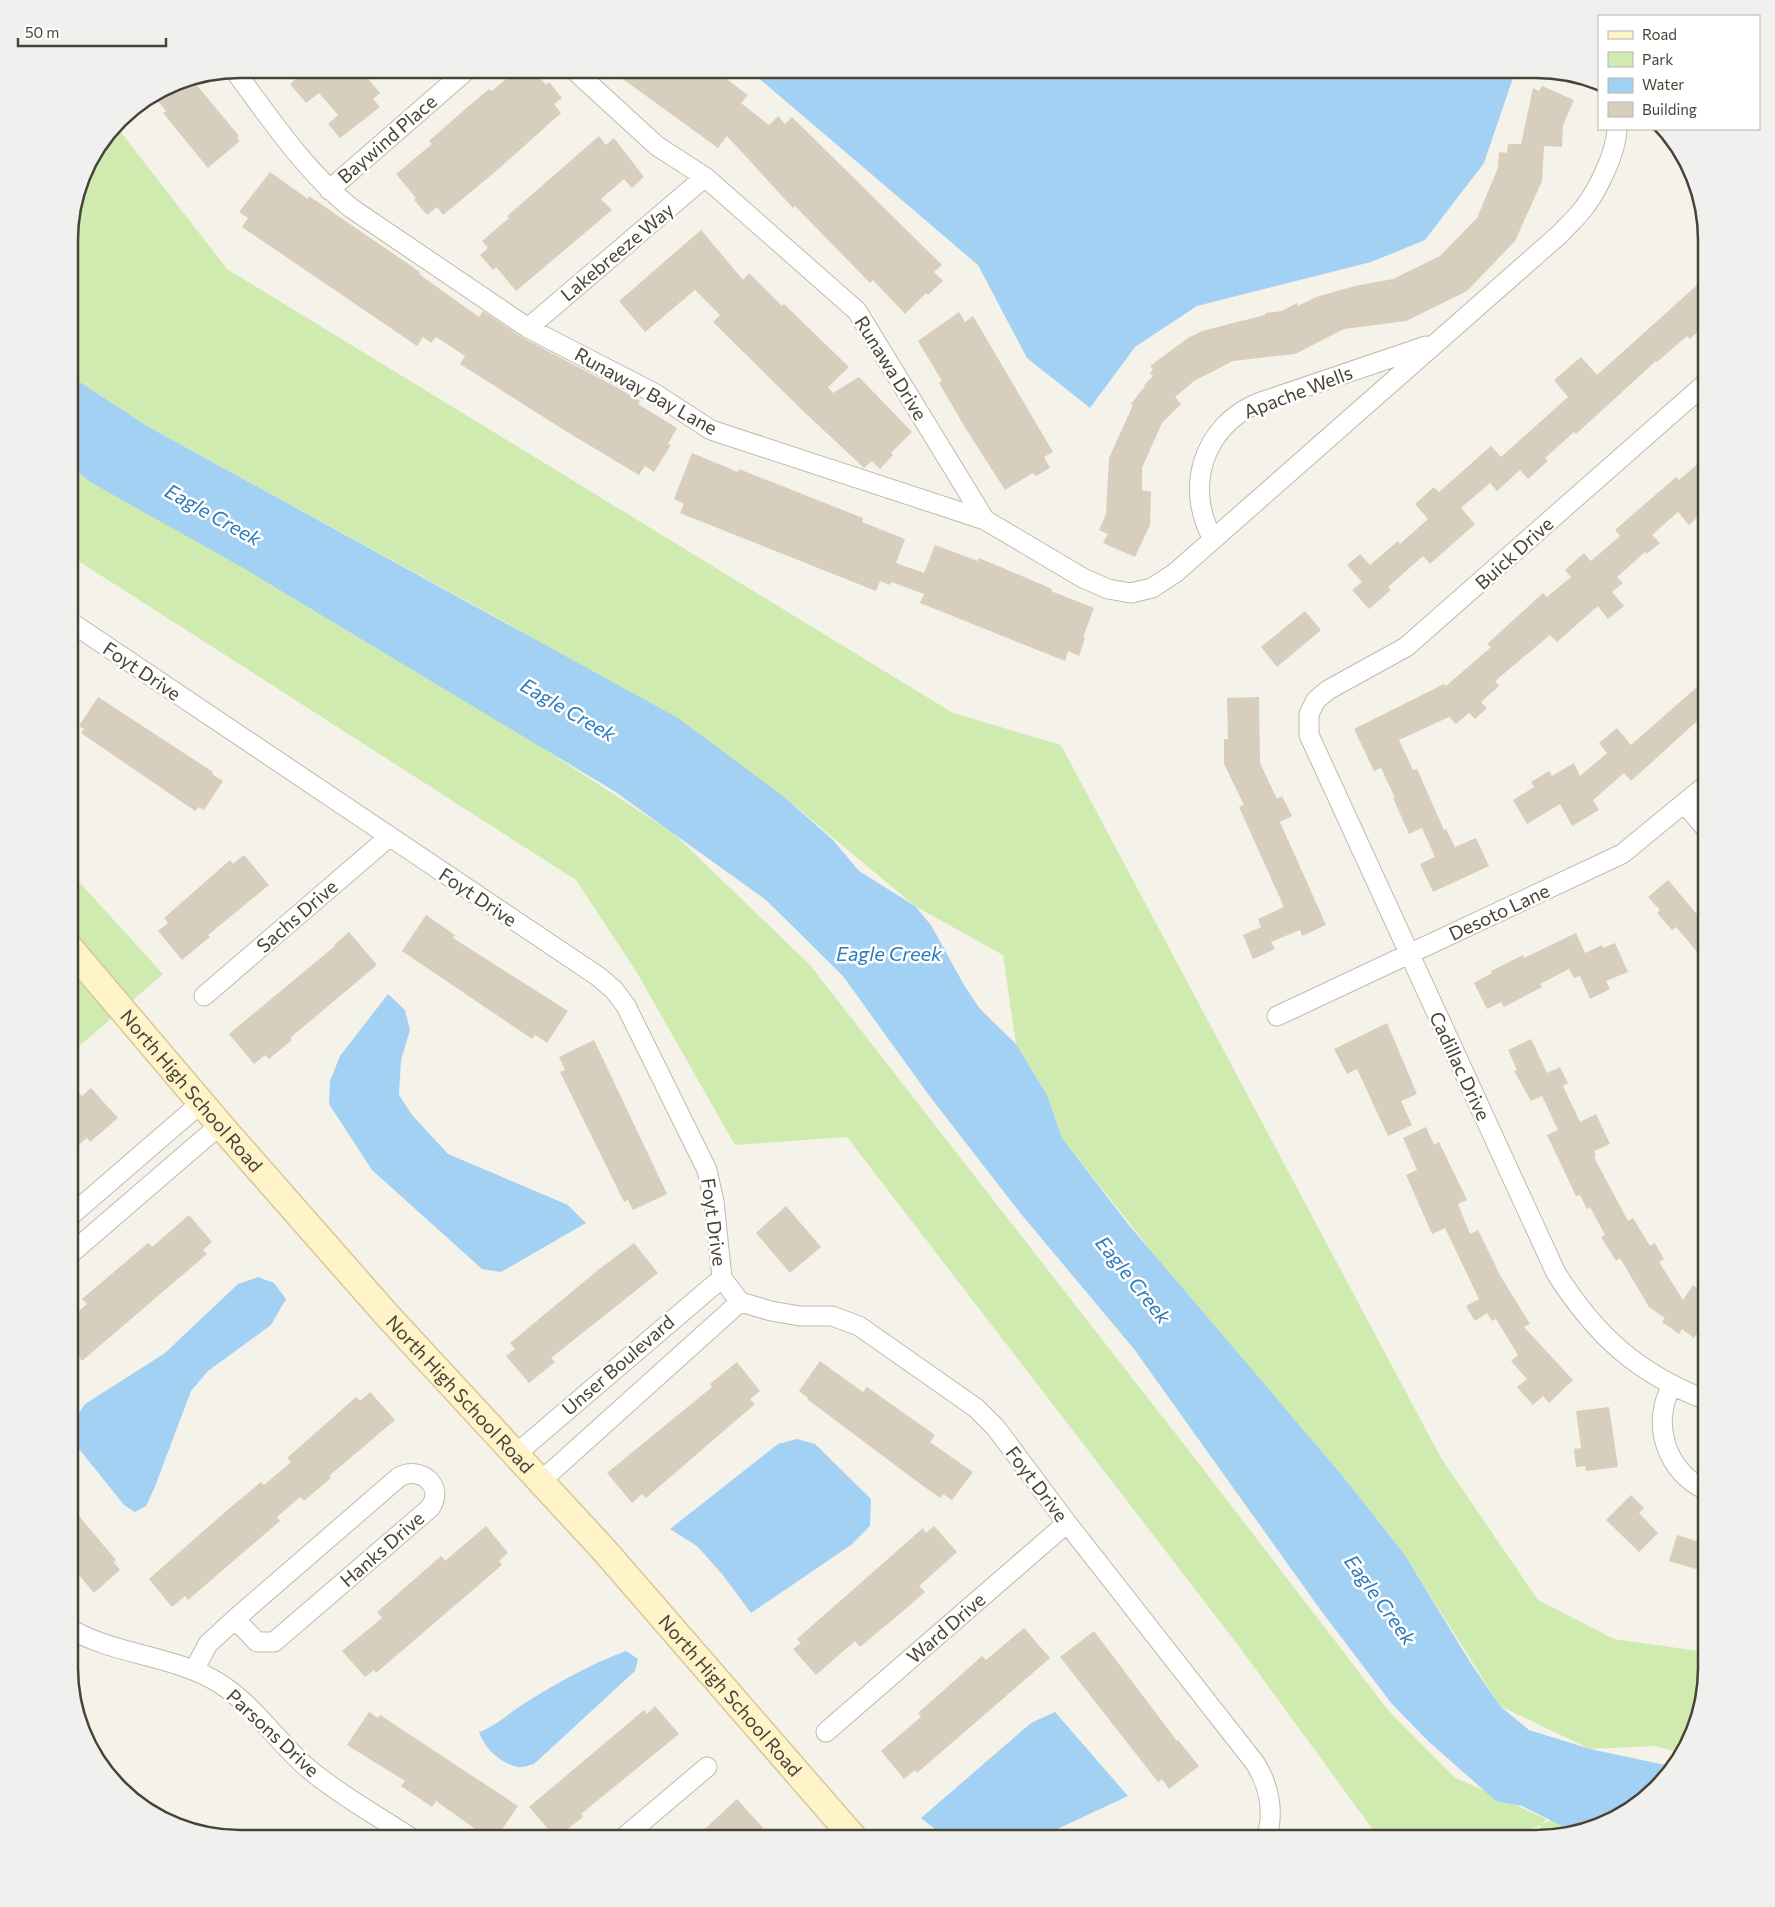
<svg xmlns="http://www.w3.org/2000/svg" width="1775" height="1907" font-family="Commissioner,sans-serif">
  <rect width="100%" height="100%" fill="#f5f2e9"/>
  <!-- green -->
  <path fill="#cfebb0" d="M116,126L227,269L953,713L1061,745L1441,1458L1538,1600L1614,1639L1706,1652V1668L1689,1743L1681,1753L1655,1746L1590,1749L1500,1706L1405,1555L1341,1474L1172,1277L1062,1138L1047,1095L1016,1044L1003,955L915,906L783,796L507,623L147,426L69,375V228L86,164Z
    M69,439L673,833L810,965L1200,1465L1388,1710L1454,1777L1546,1819L1542,1824L1551,1820L1574,1832L1542,1837L1540,1825L1512,1838H1379L1241,1649L847,1137L735,1145L636,971L576,880L69,555Z
    M69,871L163,974L69,1055Z"/>
  <!-- water -->
  <path fill="#a3d1f4" d="M748,69H1508L1515,72L1484,163L1425,240L1371,262L1197,306L1135,347L1090,408L1027,358L978,265Z
    M69,375L147,426L678,718L783,796L833,840L859,871L915,906L931,925L964,985L980,1009L1016,1044L1047,1095L1062,1138L1128,1224L1341,1474L1405,1555L1470,1662L1500,1706L1529,1730L1590,1749L1670,1766L1640,1803L1591,1829L1574,1832L1522,1806L1496,1801L1428,1741L1392,1704L1322,1612L1134,1349L1021,1214L928,1094L843,976L766,900L614,791L245,569L92,483L69,465Z
    M388,994L405,1010L410,1030L401,1060L399,1095L412,1115L448,1154L568,1205L586,1223L501,1272L482,1269L372,1170L329,1104L330,1081L340,1056Z
    M258,1277L274,1283L286,1299L271,1325L208,1371L191,1391L154,1489L146,1506L135,1512L124,1505L75,1444L72,1424L85,1404L165,1353L238,1284Z
    M797,1439L815,1444L871,1499L870,1526L851,1545L751,1613L722,1574L697,1546L670,1529L778,1444Z
    M626,1651L638,1659L635,1671L534,1764C529,1765 523,1768 518,1767C501,1764 484,1748 479,1732C496,1726 509,1713 525,1703C557,1683 590,1664 626,1651Z
    M1055,1712L1128,1796L1038,1838H946L921,1818L1031,1723Z"/>
  <!-- building -->
  <path fill="#d8cebe" d="M308,69H360L380,93L373,99L380,107L340,138L328,124L338,115L319,93L306,103L290,84Z
    M518,69H532L546,85L549,82L562,98L554,104L561,113L495,172L443,215L437,207L427,215L414,200L416,198L396,174L432,144L429,141L470,105L489,89L492,91Z
    M609,69H713L748,95L741,103L769,125L778,116L785,124L792,117L942,265L934,272L943,281L928,295L926,293L905,314L873,280L870,283L795,206L793,208L727,136L718,148Z
    M191,78L239,136L237,138L240,141L208,168L163,113L166,111L153,95L174,82Z
    M1542,86L1574,100L1563,125L1562,147L1544,146L1542,181L1515,241L1467,291L1406,321L1344,329L1295,354L1233,361L1194,381L1175,397L1181,404L1162,423L1142,468V490L1151,492L1150,525L1135,557L1103,543L1108,534L1099,530L1106,514L1109,458L1133,405L1131,404L1145,386L1144,385L1153,376L1150,373L1153,369L1150,366L1188,338L1202,331L1265,315V313L1282,311L1297,303L1298,306L1316,297L1355,286L1393,279L1440,256L1477,218L1498,168L1499,152L1507,153L1508,144H1521L1533,88L1539,91Z
    M599,136L606,145L614,138L644,177L632,188L624,179L601,199L612,210L516,291L496,267L493,270L480,255L488,248L482,241L509,218L507,216Z
    M270,172L308,199L309,196L420,272L419,274L479,317L483,311L523,338L618,388L640,401L638,404L677,428L668,444L671,445L654,472L645,466L639,475L564,430L460,364L465,356L436,337L431,343L423,337L417,346L242,227L248,218L239,212Z
    M701,230L743,280L749,273L782,306L784,304L849,367L828,387L833,393L859,377L912,432L891,453L893,455L880,469L872,461L864,468L801,409L713,322L720,315L695,290L645,332L619,301Z
    M1706,277V324L1690,339L1687,336L1657,362L1656,361L1576,434L1574,432L1545,458L1548,461L1528,479L1520,470L1497,491L1490,483L1461,508L1475,524L1430,564L1423,556L1388,587L1391,590L1369,609L1352,590L1362,582L1347,565L1360,554L1370,565L1398,541L1400,544L1428,519L1415,504L1434,487L1439,492L1491,446L1501,457L1568,397L1554,380L1581,357L1597,375Z
    M959,312L965,322L973,316L1053,452L1044,457L1050,468L1036,476L1033,473L1005,490L966,429L939,383L942,381L918,341Z
    M692,453L738,472L739,469L863,518L862,522L905,539L896,563L924,573L935,545L978,561L979,558L1003,568L1052,589L1051,591L1094,608L1083,637L1085,638L1079,656L1068,651L1065,661L920,603L924,594L891,582L890,585L880,581L876,591L680,513L684,504L674,499Z
    M1706,457V509L1689,525L1678,512L1652,535L1660,543L1647,554L1645,552L1617,577L1623,583L1612,592L1624,606L1608,619L1598,606L1557,642L1550,635L1495,681L1499,686L1481,702L1487,708L1475,719L1469,713L1456,724L1449,717L1399,740L1413,770L1417,769L1444,830L1446,829L1455,847L1476,838L1489,866L1433,892L1420,864L1435,857L1422,828L1409,834L1393,798H1395L1381,768L1374,771L1354,729L1444,684L1446,686L1491,647L1487,644L1543,593L1547,597L1571,577L1565,570L1584,553L1591,561L1620,536L1615,530L1676,477L1679,480Z
    M1305,611L1321,630L1277,667L1261,647Z
    M1706,679V713L1631,781L1624,773L1593,800L1599,810L1572,826L1560,804L1527,824L1513,800L1534,787L1531,782L1549,771L1552,776L1574,763L1580,776L1607,753L1599,743L1617,728L1631,745Z
    M98,697L213,772L212,774L223,781L204,810L199,807L195,811L81,733L84,729L79,726Z
    M1259,697L1260,763L1277,799L1282,796L1292,816L1280,822L1326,925L1302,936L1300,930L1271,942L1275,949L1253,959L1243,935L1261,927L1258,919L1284,907L1239,807L1244,805L1224,764V739H1228L1227,698Z
    M244,855L269,885L208,935L210,937L182,960L158,931L168,923L164,918L230,860L233,864Z
    M1668,880L1706,925V962L1676,927L1672,930L1657,913L1660,910L1648,897Z
    M426,915L455,935L453,938L568,1011L547,1043L535,1035L532,1039L402,951Z
    M349,932L377,965L290,1038L292,1040L269,1059L265,1055L254,1064L229,1034L335,946L334,945Z
    M1576,933L1585,953L1602,945L1603,948L1615,943L1628,972L1606,981L1610,989L1590,999L1580,976L1574,978L1569,969L1540,984L1542,987L1504,1007L1501,1002L1487,1009L1474,983L1492,973L1491,971L1523,955L1524,958Z
    M1387,1023L1417,1094L1401,1101L1412,1125L1388,1136L1357,1069L1347,1074L1334,1049Z
    M1531,1039L1547,1073L1560,1067L1568,1083L1563,1086L1580,1122L1596,1114L1610,1144L1594,1151L1596,1156L1594,1157L1628,1221L1633,1218L1650,1246L1655,1243L1664,1259L1659,1262L1683,1300L1693,1285L1706,1295L1699,1308L1706,1313V1320L1694,1338L1682,1329L1679,1334L1662,1322L1665,1318L1649,1307L1620,1258L1616,1261L1601,1237L1605,1235L1590,1207L1587,1209L1580,1195L1576,1196L1547,1135L1558,1130L1542,1096L1531,1101L1514,1071L1517,1070L1508,1050Z
    M594,1040L667,1194L633,1210L628,1200L624,1202L560,1072L565,1070L559,1057Z
    M91,1088L118,1118L90,1142L87,1138L69,1153V1101L79,1093L82,1096Z
    M1426,1127L1434,1145L1439,1142L1467,1200L1458,1204L1470,1234L1478,1230L1501,1277L1530,1324L1524,1327L1573,1380L1549,1403L1543,1396L1533,1405L1517,1387L1527,1379L1511,1361L1518,1355L1496,1319L1492,1321L1487,1313L1475,1321L1466,1306L1479,1299L1445,1228L1432,1234L1406,1175L1417,1170L1403,1138Z
    M786,1206L821,1247L790,1273L756,1233Z
    M189,1215L212,1242L203,1250L207,1254L82,1361L79,1357L69,1365V1320L87,1304L82,1299L148,1243L152,1247Z
    M634,1243L658,1273L551,1358L555,1362L529,1383L506,1356L515,1349L510,1343L598,1270Z
    M820,1361L863,1392L867,1387L935,1435L930,1442L973,1472L952,1500L943,1494L940,1498L915,1480L807,1399L808,1398L799,1391Z
    M737,1362L760,1391L750,1399L755,1404L646,1498L642,1494L632,1503L607,1473L712,1387L710,1384Z
    M370,1392L395,1420L329,1476L331,1478L304,1501L300,1497L277,1517L280,1521L188,1600L185,1596L172,1607L149,1579L232,1506L261,1482L264,1485L291,1462L287,1458L356,1397L360,1401Z
    M1609,1407L1618,1467L1586,1471L1585,1466L1576,1467L1574,1449L1581,1448L1576,1411Z
    M1631,1495L1644,1508L1639,1513L1658,1533L1639,1552L1606,1520Z
    M69,1504L116,1560L114,1562L120,1570L94,1593L69,1563Z
    M486,1526L508,1553L499,1561L502,1565L376,1673L374,1670L365,1677L342,1651L382,1618L377,1612L418,1576L441,1556L445,1561Z
    M934,1526L957,1552L919,1586L925,1592L902,1612L860,1647L855,1641L816,1675L793,1649L801,1643L797,1639L923,1528L926,1533Z
    M1677,1535L1706,1544V1572L1669,1561Z
    M1024,1628L1050,1658L917,1773L915,1770L904,1779L881,1751L921,1717L918,1713L982,1656L986,1660Z
    M1094,1631L1177,1741L1178,1740L1199,1766L1169,1789L1162,1779L1158,1782L1060,1657Z
    M655,1706L679,1734L581,1814L583,1817L556,1838L529,1807L644,1710L647,1714Z
    M369,1712L378,1718L380,1715L518,1806L496,1838H488L436,1801L432,1807L401,1786L405,1781L347,1745Z
    M737,1799L763,1828L752,1838H695Z"/>
  <g fill="none" stroke-linecap="round" stroke-linejoin="round">
    <defs>
      <path id="street" d="M573,69L657,146L705,177L857,311L985,520
        M234,70C270,118 304,170 351,208L528,328L654,393L711,430L985,520L1083,578L1108,589L1131,593L1152,588L1175,573L1560,234C1566,227 1573,221 1579,214C1596,195 1616,154 1617,129
        M329,190L468,69
        M528,328L705,177
        M1706,383L1406,647L1328,690L1316,700L1309,714V735L1556,1273C1596,1336 1637,1373 1706,1400
        M1213,539C1184,488 1203,426 1258,403L1426,346
        M69,621L599,977L614,990L626,1006L707,1170L714,1202L722,1278L740,1302L771,1311L800,1316H832L859,1326L976,1408L996,1428L1067,1523L1255,1763C1269,1785 1275,1813 1266,1838
        M1685,804L1706,829
        M204,996L389,837
        M1277,1016L1622,854L1706,785
        M69,1217L201,1103
        M69,1255L220,1125
        M1672,1386C1650,1423 1667,1473 1706,1490
        M516,1454L722,1278
        M541,1481L740,1302
        M69,1628C113,1655 174,1655 219,1683C254,1705 278,1743 310,1770C341,1796 378,1816 411,1838
        M194,1670L208,1644L235,1619L399,1477C422,1465 445,1487 430,1508L274,1642H257L235,1619
        M826,1732L1067,1523
        M623,1838L707,1767"/>
      <g id="secondary">
        <path id="s1" d="M69,947L220,1125L386,1314L604,1550L854,1838"/>
      </g>
    </defs>
    <!-- street casing -->
    <use href="#street" stroke="#c1baab" stroke-width="21"/>
    <!-- secondary casing -->
    <use href="#secondary" stroke="#d7c797" stroke-width="29"/>
    <!-- street -->
    <use href="#street" stroke="#fff" stroke-width="19"/>
    <!-- secondary -->
    <use href="#secondary" stroke="#fff3c9" stroke-width="26"/>
  </g>
  <g text-anchor="middle" stroke-width="5" stroke-linejoin="round" paint-order="stroke">
    <!-- street labels -->
    <g font-size="19" fill="#494337" stroke="#fff">
      <text transform="translate(387 139) rotate(-41)" y="7">Baywind Place</text>
      <text transform="translate(617 252) rotate(-40)" y="7">Lakebreeze Way</text>
      <text transform="translate(891 368) rotate(58)" y="7">Runawa Drive</text>
      <text transform="translate(646 391) rotate(29)" y="7">Runaway Bay Lane</text>
      <text transform="translate(1298 392) rotate(-21)" y="7">Apache Wells</text>
      <text transform="translate(1514 553) rotate(-42)" y="7">Buick Drive</text>
      <text transform="translate(142 671) rotate(34)" y="7">Foyt Drive</text>
      <text transform="translate(478 897) rotate(34)" y="7">Foyt Drive</text>
      <text transform="translate(1499 912) rotate(-25)" y="7">Desoto Lane</text>
      <text transform="translate(297 916) rotate(-41)" y="7">Sachs Drive</text>
      <text transform="translate(1460 1066) rotate(65)" y="7">Cadillac Drive</text>
      <text dy="7" stroke="none"><textPath href="#s1" startOffset="189">North High School Road</textPath></text>
      <text transform="translate(714 1222) rotate(82)" y="7">Foyt Drive</text>
      <text transform="translate(618 1365) rotate(-41)" y="7">Unser Boulevard</text>
      <text dy="7" stroke="none"><textPath href="#s1" startOffset="594">North High School Road</textPath></text>
      <text transform="translate(1037 1484) rotate(53)" y="7">Foyt Drive</text>
      <text transform="translate(382 1549) rotate(-41)" y="7">Hanks Drive</text>
      <text transform="translate(946 1628) rotate(-41)" y="7">Ward Drive</text>
      <text dy="7" stroke="none"><textPath href="#s1" startOffset="999">North High School Road</textPath></text>
      <text transform="translate(273 1733) rotate(43)" y="7">Parsons Drive</text>
    </g>
    <!-- water labels -->
    <g font-size="20" font-style="italic" fill="#2a7abc" stroke="#fff">
      <text transform="translate(213 515) rotate(29)" y="7">Eagle Creek</text>
      <text transform="translate(568 710) rotate(30)" y="7">Eagle Creek</text>
      <text x="889" y="961">Eagle Creek</text>
      <text transform="translate(1133 1280) rotate(51)" y="7">Eagle Creek</text>
      <text transform="translate(1380 1600) rotate(54)" y="7">Eagle Creek</text>
    </g>
  </g>
  <!-- crop -->
  <path d="M0 0H1775V1907H0ZM240 78H1536A162 162 0 0 1 1698 240V1668A162 162 0 0 1 1536 1830H240A162 162 0 0 1 78 1668V240A162 162 0 0 1 240 78Z" fill="#f0f0ef" fill-rule="evenodd"/>
  <path fill="none" stroke="#494337" stroke-width="2.5" d="M240 78H1536A162 162 0 0 1 1698 240V1668A162 162 0 0 1 1536 1830H240A162 162 0 0 1 78 1668V240A162 162 0 0 1 240 78Z"/>
  <!-- legend -->
  <rect x="1598" y="15" width="162" height="115" fill="#ffffff" stroke="#b6b4af"/>
  <rect x="1608" y="31" width="25" height="8" fill="#fff3c9" stroke="#b6b4af"/>
  <text x="1642" y="40" font-size="15" fill="#494337">Road</text>
  <rect x="1608" y="52" width="25" height="15" fill="#cfebb0" stroke="#b6b4af"/>
  <text x="1642" y="65" font-size="15" fill="#494337">Park</text>
  <rect x="1608" y="78" width="25" height="15" fill="#a3d1f4" stroke="#b6b4af"/>
  <text x="1642" y="90" font-size="15" fill="#494337">Water</text>
  <rect x="1608" y="102" width="25" height="15" fill="#d8cebe" stroke="#b6b4af"/>
  <text x="1642" y="115" font-size="15" fill="#494337">Building</text>
  <!-- scale -->
  <path d="M18 38v8h148v-8" fill="none" stroke="#494337" stroke-width="2.5"/>
  <text x="25" y="38" font-size="15" fill="#494337" stroke="#ffffff" stroke-width="4" paint-order="stroke">50 m</text>
</svg>
